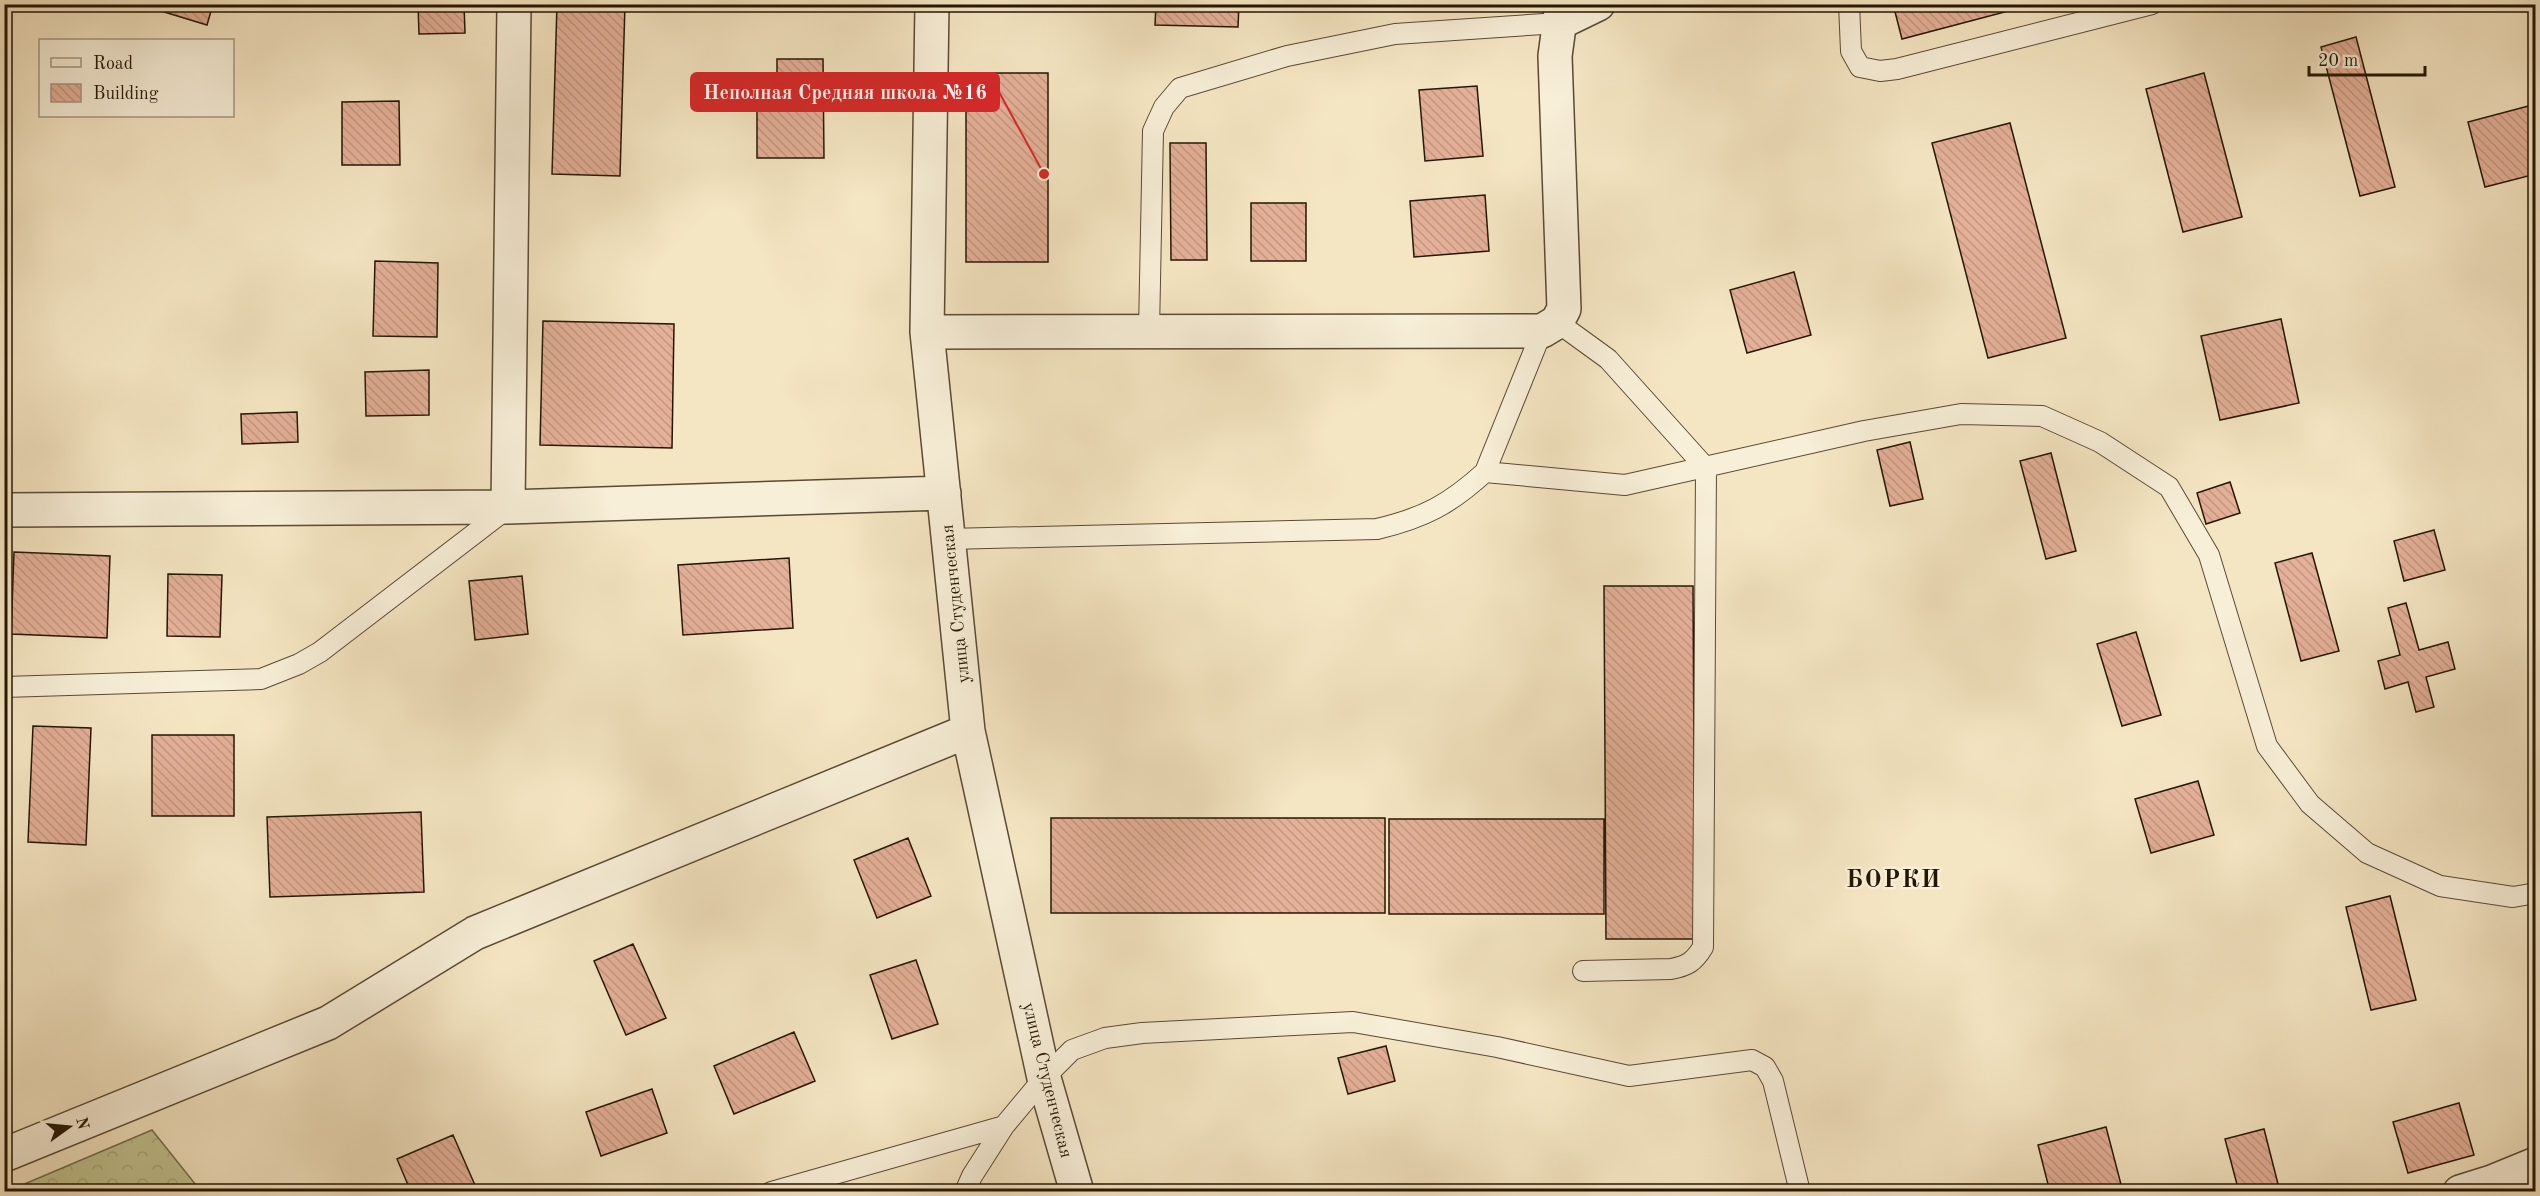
<svg xmlns="http://www.w3.org/2000/svg" width="2540" height="1196" font-family="'Old Standard TT',serif">
  <defs>
    <pattern id="forest-crowns" width="20" height="18" patternUnits="userSpaceOnUse" patternTransform="scale(1.5)"><rect width="20" height="18" fill="#c1c390"/><path d="M2 6a3 3 0 1 1 6 0M12 15a3 3 0 1 1 6 0" fill="none" stroke="#a6a77b"/></pattern>
    <pattern id="building-back-hatch" width="6" height="6" patternUnits="userSpaceOnUse" patternTransform="scale(1.5)"><rect width="6" height="6" fill="#e4b098"/><path d="M-1 5l2 2M0 0l6 6M5-1l2 2" fill="none" stroke="#c39781"/></pattern>
  </defs>
  <rect width="100%" height="100%" fill="#f5e6c3"/>
  <filter id="stains"><feTurbulence type="fractalNoise" baseFrequency=".00333" numOctaves="4"/><feColorMatrix values="0 0 0 0 .2 0 0 0 0 .09 0 0 0 0 .02 0 0 0 .5 -.17"/></filter>
  <radialGradient id="worn" r=".72"><stop offset=".6" stop-color="#630" stop-opacity="0"/><stop offset="1" stop-color="#630" stop-opacity=".3"/></radialGradient>
  <!-- forest -->
  <path fill="url(#forest-crowns)" stroke="#736c4a" stroke-width="1.5" d="M152,1130L196,1185L197,1191H8Z"/>
  <!-- building -->
  <path fill="url(#building-back-hatch)" stroke="#251603" stroke-width="1.5" d="M138,4H213L207,25Z
    M418,4H464L465,33L419,34Z
    M557,4H625L620,176L552,174Z
    M1156,4H1239L1238,27L1155,25Z
    M1893,4H2035L1902,39Z
    M2356,37L2395,187L2360,196L2321,47Z
    M777,59H823L824,158H757V87H777Z
    M966,73H1048V262H966Z
    M2204,73L2242,217L2183,232L2146,89Z
    M1477,86L1483,156L1425,161L1419,90Z
    M399,101L400,165H342V102Z
    M2536,104V174L2485,187L2468,122Z
    M2010,123L2066,338L1988,358L1932,143Z
    M1170,143H1206L1207,260H1171Z
    M1485,195L1489,251L1414,257L1410,201Z
    M1251,203H1306V261H1251Z
    M375,261L438,263L437,337L373,336Z
    M1794,272L1811,335L1747,353L1730,290Z
    M2281,319L2299,403L2220,420L2201,336Z
    M543,321L674,324L672,448L540,445Z
    M429,370V415L366,416L365,372Z
    M297,412L298,442L242,444L241,414Z
    M1910,442L1923,499L1890,506L1877,450Z
    M2051,453L2076,551L2046,559L2020,461Z
    M2230,482L2240,513L2206,524L2197,493Z
    M2434,530L2445,570L2404,581L2394,541Z
    M14,552L110,556L107,638L11,634Z
    M2312,553L2339,651L2301,661L2275,563Z
    M789,558L793,628L683,635L678,565Z
    M168,574L222,575L220,637L167,636Z
    M522,576L528,634L475,640L469,581Z
    M1604,586H1693L1695,939H1606Z
    M2406,603L2419,650L2448,642L2455,669L2426,677L2434,707L2416,712L2408,682L2385,689L2378,661L2400,655L2388,608Z
    M2136,632L2161,715L2122,726L2097,644Z
    M33,726L91,728L86,845L28,842Z
    M152,735H234V816H152Z
    M2198,781L2214,835L2151,853L2135,799Z
    M421,812L424,892L270,897L267,817Z
    M1051,818H1385V913H1051Z
    M1389,819H1604V914H1389Z
    M908,838L931,896L877,918L854,860Z
    M2390,896L2416,1000L2371,1010L2346,907Z
    M633,944L666,1018L626,1035L594,961Z
    M916,960L938,1024L892,1039L870,975Z
    M794,1032L815,1081L734,1114L714,1066Z
    M1386,1046L1395,1081L1348,1094L1338,1058Z
    M652,1089L667,1133L601,1156L586,1112Z
    M2459,1103L2474,1155L2408,1173L2393,1122Z
    M2106,1127L2123,1192H2050L2038,1145Z
    M2264,1129L2278,1184L2249,1192H2239L2225,1139Z
    M453,1135L478,1192H411L397,1159Z"/>
  <g fill="none" stroke-linecap="round" stroke-linejoin="round">
    <defs>
      <path id="service" d="M1849,4L1851,51L1860,67L1880,71L1897,69L2152,4
        M1557,322L1608,359L1706,468L1703,947C1694,962 1687,966 1671,969L1583,971
        M1149,331L1153,131L1164,107L1180,88L1287,56L1395,34L1559,23
        M1485,472L1542,331
        M948,539L1377,529C1424,518 1450,504 1485,472L1625,485L1864,431L1961,414L2042,416L2100,442L2169,487L2209,555L2267,746L2310,804L2367,853L2440,886L2513,897L2536,893
        M4,687L261,679L299,664L320,652L508,508
        M771,1192L1004,1126
        M965,1192L972,1176L1004,1126L1044,1078L1072,1050L1105,1038L1142,1033L1353,1022L1497,1047L1629,1076L1752,1060L1765,1067L1773,1081L1800,1192"/>
      <path id="minor" d="M932,4L927,332L968,731L1044,1078L1077,1192
        M1559,23L1598,4
        M927,332L1542,331L1557,322L1564,309L1555,56L1562,4
        M508,507L514,4
        M4,510L508,507L944,493
        M4,1155L328,1023L475,933L968,731
        M2460,1192L2492,1182L2536,1164"/>
    </defs>
    <!-- service casing -->
    <use href="#service" stroke="#594a33" stroke-width="22"/>
    <!-- minor casing -->
    <use href="#minor" stroke="#594a33" stroke-width="36"/>
    <!-- service -->
    <use href="#service" stroke="#f8efd8" stroke-width="20"/>
    <!-- minor -->
    <use href="#minor" stroke="#f8efd8" stroke-width="33"/>
  </g>
  <g text-anchor="middle" stroke-width="5" stroke-linejoin="round" paint-order="stroke">
    <!-- street labels -->
    <g font-size="18" fill="#251603" stroke="#f8efd8">
      <text transform="translate(955 604) rotate(-96)" y="6">улица Студенческая</text>
      <text transform="translate(1048 1080) rotate(76)" y="6">улица Студенческая</text>
    </g>
    <!-- district labels -->
    <g font-size="24" font-weight="bold" letter-spacing="1.5" fill="#251603" stroke="#f8efd8">
      <text x="1894" y="887">БОРКИ</text>
    </g>
  </g>
  <!-- callouts -->
  <path fill="none" stroke="#d62828" stroke-width="2" d="M1044 174L999 92"/>
  <circle fill="#d62828" stroke="#f8efd8" stroke-width="2" cx="1044" cy="174" r="6"/>
  <rect fill="#d62828" stroke="#d62828" stroke-width="2" x="691" y="73" width="308" height="38" rx="6"/>
  <g font-size="20" text-anchor="middle" font-weight="bold" fill="#fff">
    <text x="845" y="99">Неполная Средняя школа №16</text>
  </g>
  <!-- margin -->
  <rect width="2540" height="1196" fill="none" stroke="#f5e6c3" stroke-width="24"/>
  <rect x="6" y="6" width="2528" height="1184" fill="none" stroke="#251603" stroke-width="3"/>
  <rect x="12" y="12" width="2516" height="1172" fill="none" stroke="#251603" stroke-width="1.5"/>
  <!-- legend -->
  <rect x="39" y="39" width="195" height="78" fill="#f8efd8" stroke="#a49883" stroke-width="1.5"/>
  <rect x="51" y="58" width="30" height="9" fill="#f8efd8" stroke="#a49883" stroke-width="1.5"/>
  <text x="93" y="69" font-size="18" fill="#251603">Road</text>
  <rect x="51" y="84" width="30" height="18" fill="url(#building-back-hatch)" stroke="#a49883" stroke-width="1.5"/>
  <text x="93" y="99" font-size="18" fill="#251603">Building</text>
  <!-- north arrow -->
  <g transform="translate(69 1127) rotate(75)" stroke="#f8efd8" stroke-width="4.5" paint-order="stroke">
  <path d="M0-4.5L10 22L0 15L-10 22Z" fill="#251603"/>
  <text y="-9" font-size="16" font-weight="bold" text-anchor="middle" fill="#251603">N</text>
  </g>
  <!-- scale -->
  <path d="M2309 66v9h116v-9" fill="none" stroke="#251603" stroke-width="3"/>
  <text x="2318" y="66" font-size="18" fill="#251603" stroke="#f8efd8" stroke-width="4.5" paint-order="stroke">20 m</text>
  <rect width="100%" height="100%" filter="url(#stains)"/>
  <rect width="100%" height="100%" fill="url(#worn)"/>
</svg>
